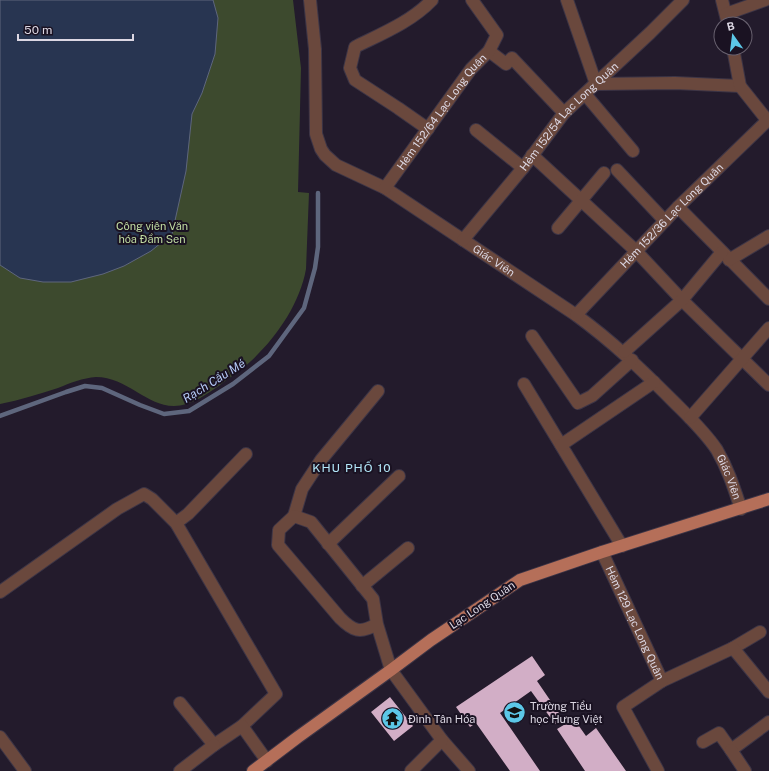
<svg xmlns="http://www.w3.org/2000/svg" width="769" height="771" font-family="'Public Sans',sans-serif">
  <rect width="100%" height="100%" fill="#231b2c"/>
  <!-- green -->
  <path fill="#3d4a2e" d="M0,0H293L301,68L298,192L309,193L306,269C300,303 277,337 251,361C242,370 230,377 220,385C207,394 191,406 174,406C146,406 127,377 96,377C83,378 70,383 58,388C39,394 20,400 0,404Z"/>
  <!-- water -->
  <path fill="#283551" stroke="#5e667d" d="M0,0H213L218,18L215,54L202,93L192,114L186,171L172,234L151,251L124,266L103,274L71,282H43L20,278L0,265Z"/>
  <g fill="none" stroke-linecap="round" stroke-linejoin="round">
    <!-- stream -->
    <path stroke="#5e667d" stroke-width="4.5" d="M0,416L66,392L85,386L102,388L140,405L164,414L189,411L233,384L269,356L304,308L315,268L318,247V193"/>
  </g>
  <!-- building -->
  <path fill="#d2aec6" d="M532,656L545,675L537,681L563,719L555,724L531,691L500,713L540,771H510L476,723L470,727L456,707Z
    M390,697L413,726L394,741L371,712Z
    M574,719L586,736L596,728L626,771H585L557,729Z"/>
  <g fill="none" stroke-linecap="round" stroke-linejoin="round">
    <defs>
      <g id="minor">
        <path id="s1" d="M310,0L315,49L316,134L321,149L325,155L336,165L385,188L576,315C613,342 642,370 674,402C689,417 705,432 717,450C728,469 734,488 741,509"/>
        <path d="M567,0L596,84L675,83L740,86"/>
        <path d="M722,0L728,24"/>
        <path d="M726,14L765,0"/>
        <path d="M733,48L740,86L767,120"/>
        <path d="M489,51L506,64L512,58L564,113"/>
        <path d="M585,94L633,151"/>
        <path d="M428,129L398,108L355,80L350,68L355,47C381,34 411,22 432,0"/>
        <path d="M476,130L523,168"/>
        <path d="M532,155L636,251L682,300L769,385"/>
        <path d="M617,170L665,221"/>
        <path id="s2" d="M385,188L471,69L489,51L497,35L472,0"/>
        <path d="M678,207L769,299"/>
        <path d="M558,228L604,173"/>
        <path id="s3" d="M463,240L523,168L564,113L650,33L683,0"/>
        <path d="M729,260L769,236"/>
        <path id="s4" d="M576,315L678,207L769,119"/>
        <path d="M532,336L578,403L592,396L632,360"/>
        <path d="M624,352L682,300L722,252"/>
        <path d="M524,384L622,546"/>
        <path d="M690,418L769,328"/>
        <path d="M561,445L654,382"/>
        <path d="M294,516L302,489L321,460L378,391"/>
        <path d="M176,523L188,514L246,454"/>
        <path d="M328,544L399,476"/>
        <path id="s5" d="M602,552L662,681L733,648L760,632"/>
        <path d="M362,586L408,548"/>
        <path d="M0,592L117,509L144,494L152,499L176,523L276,694L242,726"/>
        <path d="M377,624C360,634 353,631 340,618L278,545L279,530L294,516L311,522L373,599L377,624L391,670L442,740L469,771"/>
        <path d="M733,648L769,692"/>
        <path d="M180,703L214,745L242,726L267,761"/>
        <path d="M0,737L25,771"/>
        <path d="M703,742L719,733L731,750L769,722"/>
        <path d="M731,750L745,771"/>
        <path d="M180,771L214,745"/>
        <path d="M411,771L442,740"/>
        <path d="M658,771L623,707L662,681"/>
      </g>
      <path id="major" d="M253,771L298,737L391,670L431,640L520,580L602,552L769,499"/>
    </defs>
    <!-- minor casing -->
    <use href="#minor" stroke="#3d3546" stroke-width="14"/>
    <!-- major casing -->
    <use href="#major" stroke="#3d3546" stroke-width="14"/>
    <!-- minor -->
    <use href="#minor" stroke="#6a483d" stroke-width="12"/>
    <!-- major -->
    <use href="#major" stroke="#b56f59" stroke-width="12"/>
  </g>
  <!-- icons -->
  <defs>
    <symbol id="school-disc" viewBox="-11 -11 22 22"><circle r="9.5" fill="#5cc7e7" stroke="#1a1222"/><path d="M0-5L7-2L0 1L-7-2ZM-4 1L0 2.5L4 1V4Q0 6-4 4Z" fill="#111"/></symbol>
    <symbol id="temple-disc" viewBox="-11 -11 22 22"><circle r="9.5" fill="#5cc7e7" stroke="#1a1222"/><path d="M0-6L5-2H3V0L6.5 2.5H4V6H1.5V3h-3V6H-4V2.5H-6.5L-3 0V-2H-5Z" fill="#111"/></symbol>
  </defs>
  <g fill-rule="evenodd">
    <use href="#school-disc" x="502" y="700" width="25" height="25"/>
    <use href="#temple-disc" x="380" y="706" width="25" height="25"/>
  </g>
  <g text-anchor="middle" stroke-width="4" stroke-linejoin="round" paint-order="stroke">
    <!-- street labels -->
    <g font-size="11" fill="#dcd7e3" stroke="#1a1222">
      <text dy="4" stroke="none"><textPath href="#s2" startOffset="95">Hẻm 152/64 Lạc Long Quân</textPath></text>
      <text dy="4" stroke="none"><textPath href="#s3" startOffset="163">Hẻm 152/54 Lạc Long Quân</textPath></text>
      <text dy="4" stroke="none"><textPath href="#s4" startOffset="138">Hẻm 152/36 Lạc Long Quân</textPath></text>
      <text dy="4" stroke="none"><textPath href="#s1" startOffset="357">Giác Viên</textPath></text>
      <text dy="4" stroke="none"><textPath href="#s1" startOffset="681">Giác Viên</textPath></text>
      <text transform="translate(482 605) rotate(-34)" y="4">Lạc Long Quân</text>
      <text dy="4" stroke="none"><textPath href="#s5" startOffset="78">Hẻm 129 Lạc Long Quân</textPath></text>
    </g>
    <!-- park labels -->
    <g font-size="11" fill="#c1dda3" stroke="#1a1222">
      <text x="152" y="230">Công viên Văn<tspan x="152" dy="13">hóa Đầm Sen</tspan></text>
    </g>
    <!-- poi labels -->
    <g font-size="11" fill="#dcd7e3" stroke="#1a1222" text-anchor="start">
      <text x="530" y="710">Trường Tiểu<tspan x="530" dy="13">học Hưng Việt</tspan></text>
      <text x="408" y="723">Đình Tân Hóa</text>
    </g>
    <!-- water labels -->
    <g font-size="12" font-style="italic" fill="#b5caf7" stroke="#1a1222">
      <text transform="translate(214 381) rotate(-32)" y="4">Rạch Cầu Mé</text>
    </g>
    <!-- neighbourhood labels -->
    <g font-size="12" letter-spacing="1" fill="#b3e8fa" stroke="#1a1222">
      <text x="352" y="472">KHU PHỐ 10</text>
    </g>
  </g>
  <!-- north arrow -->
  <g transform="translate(733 36) rotate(346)"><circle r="19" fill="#1a1222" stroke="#68616f"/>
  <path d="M0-3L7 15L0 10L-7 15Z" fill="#5cc7e7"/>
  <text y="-6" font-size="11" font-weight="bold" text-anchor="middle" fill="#dcd7e3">B</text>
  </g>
  <!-- scale -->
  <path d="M18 34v6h115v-6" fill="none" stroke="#dcd7e3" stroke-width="2"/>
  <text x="24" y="34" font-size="12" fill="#dcd7e3" stroke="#1a1222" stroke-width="3" paint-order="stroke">50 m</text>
</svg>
